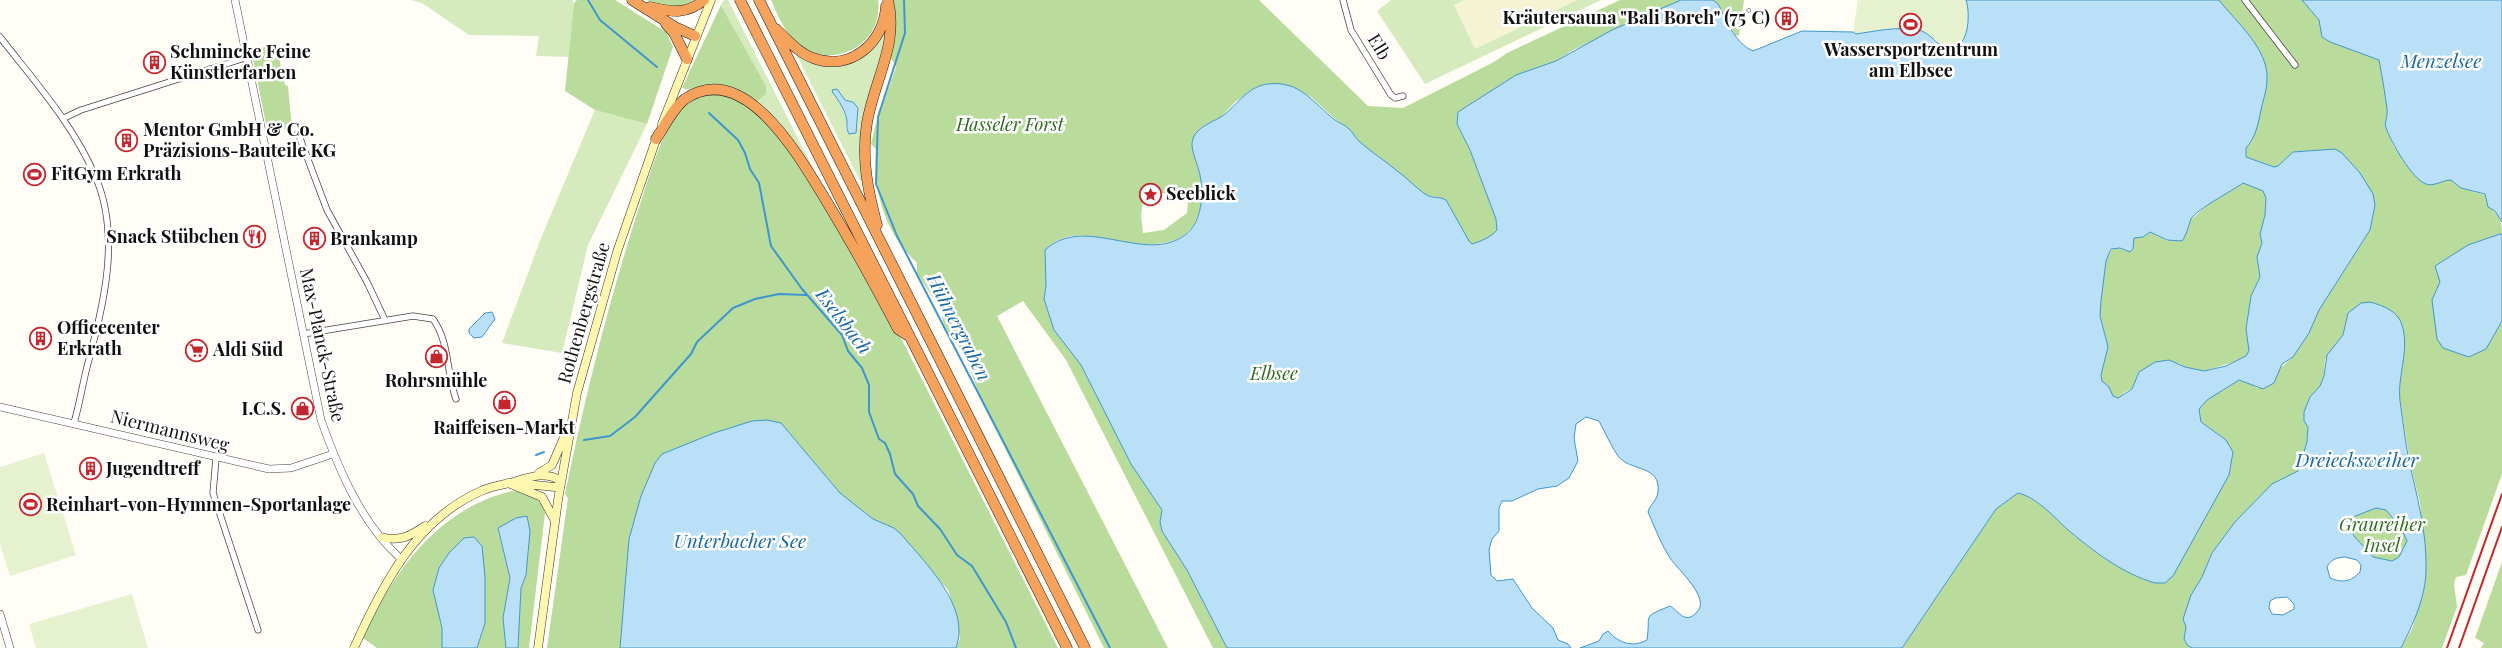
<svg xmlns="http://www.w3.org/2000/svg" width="2502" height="648" font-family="'Playfair Display',serif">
  <rect width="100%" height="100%" fill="#fffdf5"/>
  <!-- farmland -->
  <path fill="#f6f3d4" d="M1464,0H1577L1475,49L1454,5Z"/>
  <!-- green -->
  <path fill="#d5ebbd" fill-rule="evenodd" d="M411,0H572L574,3L569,57L536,56L539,36L469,35L422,3Z
    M724,0H728L819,180L782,128L756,102L766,86L721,5Z
    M1391,0H1464L1454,5L1475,49L1577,0H1601L1425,84L1377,11Z
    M890,21L873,93L863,180L860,181L796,54L849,61ZM838,97L853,102L858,108C859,118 857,127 849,134L846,129L847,120Z
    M595,110L647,124L588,245L562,353L502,343L541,238Z"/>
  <!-- forest -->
  <path fill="#b9dc9c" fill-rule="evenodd" d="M577,0H615L666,32L673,47L647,124L595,110L565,91L574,3Z
    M647,0H693C679,11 662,7 647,0Z
    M771,0H878C884,41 838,70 803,47C786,36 779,18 771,0Z
    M894,0H1259L1368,106L1403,108L1494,62L1507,53L1620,0H1681L1573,50L1556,61L1516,75L1458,112L1457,124L1470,150L1496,219L1497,230C1491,237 1482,241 1472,244L1469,241L1446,200L1426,195L1358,141L1347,127L1335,119L1311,97L1289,87L1269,84L1256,87L1235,102L1220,118L1202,127L1192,143C1194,160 1203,177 1202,195C1199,244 1165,247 1124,243C1104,241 1084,231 1064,238C1056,240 1051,245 1045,250L1046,286L1044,299L1054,330L1081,365L1131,464L1162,510L1160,522L1162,531L1187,570L1227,648H1213L1066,360L1023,301L997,316L1168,648H1104L981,400L965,355L947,330L943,322L941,309L917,274V263C885,233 873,193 876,149L871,144L875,127L896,67L890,56L894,30ZM1154,187L1159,193H1183L1188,202L1187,213L1164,230L1143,233L1141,216L1144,190Z
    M1713,0H1744L1739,35L1736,36L1718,4Z
    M2219,0H2302L2319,20L2322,37L2330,42L2379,60L2388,112L2385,127L2394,147L2442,180H2451L2461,188L2485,195L2488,207C2500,214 2502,221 2502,234L2436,266L2440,282L2432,300L2469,357L2486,349L2502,321V474L2466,575L2456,577L2454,584L2457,607L2442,648H2401L2413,627L2426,570L2420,503L2410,463L2400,400L2399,382L2404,334L2402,324L2348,313L2343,335L2325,360L2324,376L2320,386L2310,397L2304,412V421L2308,427L2307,442L2298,471L2272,484L2235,522L2212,553L2202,577L2191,595L2183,619L2186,627L2188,646L2193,648H1902L1996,509L2018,493C2036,497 2053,516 2067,529C2093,551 2123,574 2155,583L2229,475L2233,452L2226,440L2201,422L2199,409L2207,400L2239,380L2247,381L2257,388L2293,357L2309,333L2319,310L2370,230L2375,205L2335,149L2293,152L2278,166L2274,167L2246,157V148L2252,141L2260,51Z
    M721,5L766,86V94L756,102C737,88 725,85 701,87C694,88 688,91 682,88Z
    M276,44L285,85L288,86L292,129H280L266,124L253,59C257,48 264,46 276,44Z
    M718,94C748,100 768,123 787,146L868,273L1058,648H956L960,639L955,613L948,590L894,528L873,519L840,493L781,423L638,510L629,539L620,648H547L568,498L565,494C586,392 611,292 644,192C651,170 666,122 683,106C693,97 705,96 718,94Z
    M2243,183L2263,191L2266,197L2265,215L2260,234L2262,243L2257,257L2260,276L2251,296L2246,329L2249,351L2246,356L2237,361L2204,371L2185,367L2178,363L2125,392L2118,398L2113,396L2109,387L2102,381L2101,375L2108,347L2100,315L2101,301L2106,261L2112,249L2120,248L2126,251L2133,249L2134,238L2143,237L2150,232L2167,241L2212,201Z
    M512,491C527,492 542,498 545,513L529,648H518L521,588L526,575L530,531L527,516L498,529L510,578L503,618L506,648H477L485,623L484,561L449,553L439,568L433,590L442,628V648H377L363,638C393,572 437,509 512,491Z
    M2376,508L2386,509L2401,528L2407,541L2399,557L2392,561L2373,557L2354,536L2351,528L2353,517L2358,513Z
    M2502,562V648H2481L2484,643L2475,638Z"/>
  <!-- pitch -->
  <path fill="#e6f2cf" d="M1858,0H1966C1971,18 1971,42 1949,48L1942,46L1935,39L1856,34L1853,32Z
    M44,453L76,555L10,576L0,544V467Z
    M132,594L148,648H36L29,624Z"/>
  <!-- water -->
  <path fill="#b9e0f7" stroke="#3f96cf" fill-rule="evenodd" d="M1681,0H1713L1718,4C1728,21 1734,43 1753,51L1802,31L1853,32L1856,34C1876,31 1899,26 1919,30C1930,33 1935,43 1944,47C1969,55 1971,15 1966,0H2219C2236,22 2269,49 2267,80C2267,90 2263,100 2261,110C2258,124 2256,137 2246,148V157L2274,167L2278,166L2293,152L2335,149L2342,153L2360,173L2373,194L2375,205L2370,230L2319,310L2309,333L2293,357L2282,364L2274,383L2263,389L2239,380L2207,400L2199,409L2201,422L2226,440L2233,452L2229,475L2173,576L2165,583H2155C2123,574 2093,551 2067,529C2053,516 2036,497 2018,493L1996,509L1902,648H1580L1599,641L1603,634L1608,631C1619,643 1632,648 1647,640C1651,613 1641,618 1670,606C1680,612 1685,625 1697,612C1711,598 1678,570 1670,558C1661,544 1655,528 1648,512C1650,504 1657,501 1658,492C1661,464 1630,472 1618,456C1611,446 1605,432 1599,421L1586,417L1576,424L1574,438L1578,461L1569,478L1557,486L1538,489L1512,501H1502L1499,508V531L1492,539L1489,549L1491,575L1497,581L1513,579L1532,608L1553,628L1558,640L1568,644L1571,648H1227L1187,570L1162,531L1160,522L1162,510L1131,464L1081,365L1054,330L1044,299L1046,286L1045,250C1085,213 1144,265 1185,235C1202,223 1204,194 1200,175C1198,165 1193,156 1192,146C1191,127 1214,123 1225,114C1238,103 1249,86 1268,84C1300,80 1313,103 1335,120C1339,123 1344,124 1348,128C1353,132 1355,138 1360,142C1371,152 1384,160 1396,170C1406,177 1415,187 1425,194C1432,199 1439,196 1446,200L1469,241L1472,244C1482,241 1491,237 1497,230L1496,219L1470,150L1457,124L1458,112L1516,75L1556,61L1612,30ZM2243,183L2263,191L2266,198L2265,215L2260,234L2262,243L2257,257L2260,277L2251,296L2246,329L2249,351L2246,356L2226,366L2204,371L2185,367L2169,360L2155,362L2139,372L2132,389L2118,398L2113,396L2109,387L2102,381L2101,375L2108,347L2100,316L2101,301L2106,261L2111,249L2120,248L2130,252L2133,249L2134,238L2143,237L2150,232L2167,240L2182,241C2187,234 2188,227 2191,219C2197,209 2232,191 2243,183Z
    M2302,0H2502V222L2495,211L2488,207L2485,194L2461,188L2451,180C2443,180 2433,187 2426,184C2412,179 2391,142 2386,128C2384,123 2388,116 2387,109C2385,93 2382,76 2379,60L2330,42L2322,37L2319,20Z
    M837,89L845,100L853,102L858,108L856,133L849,134C846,128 847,127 847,122C847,113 838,99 833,93L832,90Z
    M2500,234H2502V321L2486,349L2469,357L2443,348L2437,339L2432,300L2440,282L2435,266L2468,245Z
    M2370,302C2384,306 2398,311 2402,325C2410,350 2397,376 2400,401C2403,421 2405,441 2409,461C2417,496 2427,533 2426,569C2426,597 2413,624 2401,648H2193L2188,646L2184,639L2186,627L2183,619L2191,595L2202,577L2212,553L2235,522L2272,484L2298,471L2307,442L2308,427L2304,421V412L2310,397L2320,386L2324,376L2327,355L2343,335L2348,313L2361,303ZM2376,508L2386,510L2401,528L2407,541L2399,557L2392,561L2373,557L2354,536L2351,528L2353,517ZM2345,557L2357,560L2361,565L2360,572C2351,582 2342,583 2330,578L2327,567C2331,559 2336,558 2345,557ZM2287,597L2294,604V609L2283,615L2272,614L2269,608L2270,601L2275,598Z
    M492,312L495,319L482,337L474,338L469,333V329L485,313Z
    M767,420L781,423L840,493L873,519L894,528L901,534C925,563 971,606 956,648H620L629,539L641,496L655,463L662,454L714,433L752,421Z
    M527,516L530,531L526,575L521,588L518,648H506L503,618L510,578L498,528L516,518Z
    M474,537L482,546L485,577V623L477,648H442V628L433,590L439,568L449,553L464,538Z"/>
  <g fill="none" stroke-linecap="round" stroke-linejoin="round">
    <!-- stream -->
    <path stroke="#3f96cf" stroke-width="2" d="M588,0L600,20L657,67
      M904,0L905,33L878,117L876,184L897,236L1110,648
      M709,113L738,140L745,153L750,169L759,183L771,246L802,289L842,335L848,351L862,368L869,385V412L879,439L885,443L890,454L895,474L913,494L918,506L940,529L957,555L972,566L1006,622L1016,648
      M584,440L610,436L635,417L691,354L697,342L733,308L755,299L779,294L806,295
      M536,455L544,452"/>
    <defs>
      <path id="minor" d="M1343,0L1351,30L1391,95L1395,98L1403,96
        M2245,0L2295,65
        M0,37C35,82 74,125 96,178C122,240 102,309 86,371C82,388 79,406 74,423
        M64,118L81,110L248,57
        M298,133L327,210L367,282L385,320
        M303,334L413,316L433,319C450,343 446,372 456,399
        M216,458L213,493L258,630"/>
      <path id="tertiary" d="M235,0L321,420C339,470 361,523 401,559
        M0,407L269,469L291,468L333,454
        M0,614L10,648"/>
      <path id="secondary" d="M662,124L711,0
        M539,473L552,465L565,435
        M508,483L542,497L554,519
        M515,483L555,487L560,485
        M381,537C400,542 410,536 425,526
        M354,648C382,586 415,520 481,491C490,487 500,485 510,483C527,478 545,470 561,481
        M538,648L558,500L577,393L617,252L658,134"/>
      <path id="motorway" d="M632,0L675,27L695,36
        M740,0L1067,648
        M759,0L1085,648
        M650,7C672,12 686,15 704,0
        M666,24L674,33L687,59
        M776,29C787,39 798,53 813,58C850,72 884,43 886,6
        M656,139C665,126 673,108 685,99C747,57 804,165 830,207C854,247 876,287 898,329L909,336
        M877,225C868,191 861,158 867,123C874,80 899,45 888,0"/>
    </defs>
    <!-- minor casing -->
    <use href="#minor" stroke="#444" stroke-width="7"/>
    <!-- tertiary casing -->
    <use href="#tertiary" stroke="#444" stroke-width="8"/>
    <!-- secondary casing -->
    <use href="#secondary" stroke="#333" stroke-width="9"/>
    <!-- motorway casing -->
    <use href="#motorway" stroke="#222" stroke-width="11"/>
    <!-- minor -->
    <use href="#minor" stroke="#fff" stroke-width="5.5"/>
    <!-- tertiary -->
    <use href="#tertiary" stroke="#fff" stroke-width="7"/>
    <!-- secondary -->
    <use href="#secondary" stroke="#fff6b0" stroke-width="8"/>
    <!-- motorway -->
    <use href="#motorway" stroke="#f5a25d" stroke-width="10"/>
    <!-- rail -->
    <path stroke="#c4262e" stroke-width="2" d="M2447,648L2502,494
      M2459,648L2502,527"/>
  </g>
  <!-- icons -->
  <defs>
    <symbol id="building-ring" viewBox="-11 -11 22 22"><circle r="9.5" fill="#fff" stroke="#c4262e" stroke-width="1.5"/><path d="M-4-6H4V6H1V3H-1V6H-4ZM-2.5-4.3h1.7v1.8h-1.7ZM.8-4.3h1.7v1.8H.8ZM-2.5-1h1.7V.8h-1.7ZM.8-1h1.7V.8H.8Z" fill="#c4262e"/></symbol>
    <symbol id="stadium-ring" viewBox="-11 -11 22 22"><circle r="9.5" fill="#fff" stroke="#c4262e" stroke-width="1.5"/><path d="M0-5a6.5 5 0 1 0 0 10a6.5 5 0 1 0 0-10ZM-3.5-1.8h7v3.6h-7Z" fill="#c4262e"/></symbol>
    <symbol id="sight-ring" viewBox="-11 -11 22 22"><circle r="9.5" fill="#fff" stroke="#c4262e" stroke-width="1.5"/><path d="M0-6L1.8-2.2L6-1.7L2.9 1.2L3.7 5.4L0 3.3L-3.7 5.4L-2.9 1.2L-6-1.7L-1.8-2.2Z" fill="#c4262e"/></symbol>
    <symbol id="restaurant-ring" viewBox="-11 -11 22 22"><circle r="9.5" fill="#fff" stroke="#c4262e" stroke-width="1.5"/><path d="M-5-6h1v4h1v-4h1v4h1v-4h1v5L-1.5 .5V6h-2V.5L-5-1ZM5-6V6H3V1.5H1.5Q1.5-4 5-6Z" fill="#c4262e"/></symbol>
    <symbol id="supermarket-ring" viewBox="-11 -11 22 22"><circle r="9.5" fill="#fff" stroke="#c4262e" stroke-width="1.5"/><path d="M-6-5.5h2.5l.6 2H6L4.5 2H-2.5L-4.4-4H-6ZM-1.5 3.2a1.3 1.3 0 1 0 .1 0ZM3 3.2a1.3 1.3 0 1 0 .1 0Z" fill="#c4262e"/></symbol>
    <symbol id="shop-ring" viewBox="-11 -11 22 22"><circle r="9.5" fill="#fff" stroke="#c4262e" stroke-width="1.5"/><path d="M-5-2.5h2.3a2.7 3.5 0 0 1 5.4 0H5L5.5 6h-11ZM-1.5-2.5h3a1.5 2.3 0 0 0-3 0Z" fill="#c4262e"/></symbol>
  </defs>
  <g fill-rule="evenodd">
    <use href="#building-ring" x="1774" y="6" width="25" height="25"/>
    <use href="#stadium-ring" x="1898" y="12" width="25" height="25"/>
    <use href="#building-ring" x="142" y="50" width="25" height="25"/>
    <use href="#building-ring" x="114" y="128" width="25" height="25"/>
    <use href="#stadium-ring" x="22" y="162" width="25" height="25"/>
    <use href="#sight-ring" x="1138" y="182" width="25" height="25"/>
    <use href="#restaurant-ring" x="242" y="224" width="25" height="25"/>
    <use href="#building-ring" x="302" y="226" width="25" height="25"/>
    <use href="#building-ring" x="28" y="326" width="25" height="25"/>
    <use href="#supermarket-ring" x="184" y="338" width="25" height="25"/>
    <use href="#shop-ring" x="424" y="344" width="25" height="25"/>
    <use href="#shop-ring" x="492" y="390" width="25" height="25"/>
    <use href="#shop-ring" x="290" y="396" width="25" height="25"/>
    <use href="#building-ring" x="78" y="456" width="25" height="25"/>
    <use href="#stadium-ring" x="18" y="492" width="25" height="25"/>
  </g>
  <g text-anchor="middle" stroke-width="5" stroke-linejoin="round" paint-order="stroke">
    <!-- poi labels -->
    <g font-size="18" font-weight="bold" fill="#111" stroke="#fff" text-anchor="start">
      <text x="1770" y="24" text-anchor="end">Kräutersauna "Bali Boreh" (75°C)</text>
      <text x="1911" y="56" text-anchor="middle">Wassersportzentrum<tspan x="1911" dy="21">am Elbsee</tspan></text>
      <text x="170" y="58">Schmincke Feine<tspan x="170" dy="21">Künstlerfarben</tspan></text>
      <text x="143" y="136">Mentor GmbH &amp; Co.<tspan x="143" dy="21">Präzisions-Bauteile KG</tspan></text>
      <text x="51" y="180">FitGym Erkrath</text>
      <text x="1166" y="200">Seeblick</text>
      <text x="239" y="243" text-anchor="end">Snack Stübchen</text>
      <text x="330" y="245">Brankamp</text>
      <text x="57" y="334">Officecenter<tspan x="57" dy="21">Erkrath</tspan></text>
      <text x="213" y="356">Aldi Süd</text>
      <text x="436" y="387" text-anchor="middle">Rohrsmühle</text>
      <text x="286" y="415" text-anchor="end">I.C.S.</text>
      <text x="504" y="434" text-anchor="middle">Raiffeisen-Markt</text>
      <text x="106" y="475">Jugendtreff</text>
      <text x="46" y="511">Reinhart-von-Hymmen-Sportanlage</text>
    </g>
    <!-- street labels -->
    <g font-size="18" fill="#111" stroke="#fff">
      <text transform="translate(1379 47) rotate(59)" y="6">Elb</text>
      <text transform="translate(584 313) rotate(-74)" y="6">Rothenbergstraße</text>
      <text transform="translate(322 345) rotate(78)" y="6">Max-Planck-Straße</text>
      <text transform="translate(170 431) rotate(14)" y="6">Niermannsweg</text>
    </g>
    <!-- park labels -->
    <g font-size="18" font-style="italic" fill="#2f6b1f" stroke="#fff">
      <text x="1010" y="131">Hasseler Forst</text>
      <text x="1274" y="380">Elbsee</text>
      <text x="2382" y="531">Graureiher<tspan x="2382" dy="21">Insel</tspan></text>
    </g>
    <!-- water labels -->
    <g font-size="19" font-style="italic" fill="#1768a6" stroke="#fff">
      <text x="2441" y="68">Menzelsee</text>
      <text transform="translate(844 321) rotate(52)" y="7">Eselsbach</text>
      <text transform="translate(959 327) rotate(63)" y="7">Hühnergraben</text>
      <text x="2357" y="467">Dreiecksweiher</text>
      <text x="740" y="548">Unterbacher See</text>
    </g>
  </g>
</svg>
